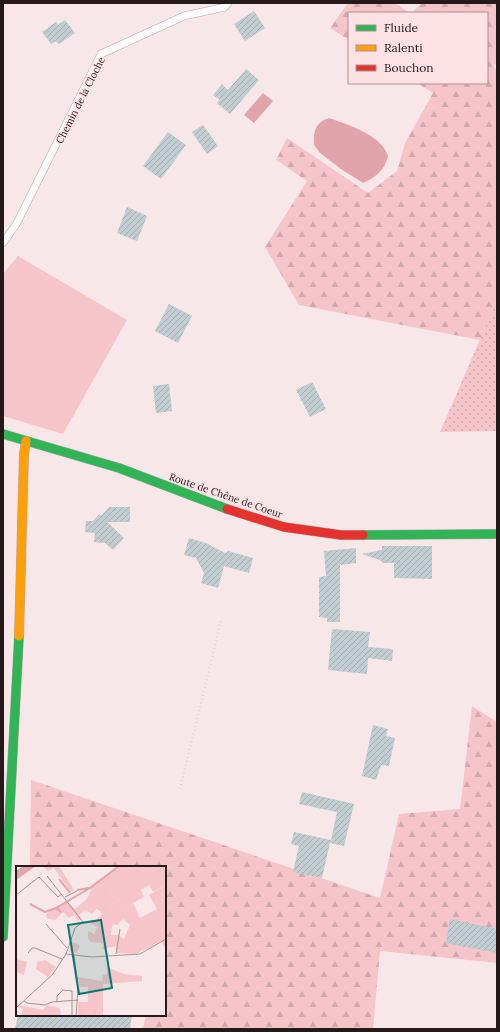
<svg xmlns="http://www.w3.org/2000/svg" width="500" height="1032" font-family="Lora,serif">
  <defs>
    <pattern id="grass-dots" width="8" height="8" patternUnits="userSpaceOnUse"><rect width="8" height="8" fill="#f5c5ca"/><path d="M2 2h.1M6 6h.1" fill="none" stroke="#d2a9ad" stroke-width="1.8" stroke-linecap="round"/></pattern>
    <pattern id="forest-firs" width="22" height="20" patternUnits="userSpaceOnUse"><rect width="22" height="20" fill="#f5c5ca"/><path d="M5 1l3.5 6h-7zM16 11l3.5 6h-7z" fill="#d2a9ad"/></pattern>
    <pattern id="building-hatch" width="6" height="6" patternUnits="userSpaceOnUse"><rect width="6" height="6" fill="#c1cdd0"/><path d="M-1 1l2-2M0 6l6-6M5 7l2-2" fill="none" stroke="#a6afb2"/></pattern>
  </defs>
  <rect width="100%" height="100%" fill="#f7e7e9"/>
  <!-- grass -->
  <path fill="url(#grass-dots)" d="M497,300V431L440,432Z"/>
  <!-- forest -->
  <path fill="url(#forest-firs)" d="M348,3H394L410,13H349V40L330,28Z
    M422,3H497V64L493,66L497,70V300L480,340L299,305L265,247L307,181L276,160L287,138L368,193L397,171L405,143L433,93L417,83H487V13H411Z
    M472,706L497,722V963L380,951L373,1029H143L146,1015H165V867H30L31,780L380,898L399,814L460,809Z"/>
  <!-- garden -->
  <path fill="#f5c5ca" d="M18,256L127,320L63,434L3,416V274Z"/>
  <!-- water -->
  <path fill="#e1a4ab" d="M263,93L273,101L254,123L244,115Z
    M329,118C348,125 381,134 388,156C385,170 376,177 363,183L341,169L320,153L314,145C313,132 315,122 329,118Z"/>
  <!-- building -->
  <path fill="url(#building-hatch)" d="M254,11L265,28L245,41L234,24Z
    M65,20L75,33L59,44L56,41L51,44L42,32L56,22L58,25Z
    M246,69L259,80L230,114L217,103L220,100L213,95L222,84L228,90Z
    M203,125L218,146L207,154L192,132Z
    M168,132L186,145L161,179L143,166Z
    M127,207L147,216L137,241L117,233Z
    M169,304L192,316L178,343L155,331Z
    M312,382L326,409L310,417L296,390Z
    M169,384L172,411L156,413L153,386Z
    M109,507H130V522H107L124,538L113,550L105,543L94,542L95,533L85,532L86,521H93L99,514L101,516Z
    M189,538L206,543L225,553L228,551L253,558L249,573L224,566L218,588L201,583L204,573L196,558L184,555Z
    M382,546H432V579L394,578V563H382V561L362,554L382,550Z
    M356,548V563L340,565V622H327V618L319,617V577L326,576L324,551Z
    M332,629L370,632L368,647L393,649L392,661L368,658L367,674L328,670Z
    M373,725L388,729L386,736L395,738L389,766L381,765L376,780L362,776Z
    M302,792L354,804L344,846L330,843L322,878L293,872L299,846L291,844L294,832L331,840L337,812L299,804Z
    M450,919L497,929V953L446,943Z
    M18,1015H132L130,1029H15Z"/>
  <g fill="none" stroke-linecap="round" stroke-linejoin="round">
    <defs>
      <path id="lane" d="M3,243L17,223L101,54L184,16L225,7L228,3"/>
      <path id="fast" d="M3,434L119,468L227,509
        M363,535L497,534
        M3,937L19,636"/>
      <path id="slow" d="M19,636L24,454L26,441"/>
      <path id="jam" d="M227,509L284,527L341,535H363"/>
    </defs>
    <!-- lane casing -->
    <use href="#lane" stroke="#b7a9ab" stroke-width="8"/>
    <!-- fast casing -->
    <use href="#fast" stroke="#b7a9ab" stroke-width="10"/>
    <!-- slow casing -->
    <use href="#slow" stroke="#b7a9ab" stroke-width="10"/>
    <!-- jam casing -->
    <use href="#jam" stroke="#b7a9ab" stroke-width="10"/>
    <!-- path -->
    <path stroke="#ddd8d8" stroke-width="2.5" stroke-dasharray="1 3" stroke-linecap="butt" d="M180,789L221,621"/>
    <!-- lane -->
    <use href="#lane" stroke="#fefbfc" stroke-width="7"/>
    <!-- fast -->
    <use href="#fast" stroke="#30b455" stroke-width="9"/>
    <!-- slow -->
    <use href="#slow" stroke="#ff9f0a" stroke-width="9"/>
    <!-- jam -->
    <use href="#jam" stroke="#e5322d" stroke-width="9"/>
  </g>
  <g text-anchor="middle" stroke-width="3" stroke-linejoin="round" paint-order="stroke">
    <!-- street labels -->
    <g font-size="10" fill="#26191a" stroke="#fde1e3">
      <text transform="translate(80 100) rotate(-63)" y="4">Chemin de la Cloche</text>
      <text transform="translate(226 495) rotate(19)" y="4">Route de Chêne de Coeur</text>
    </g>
  </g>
  <!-- overview -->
  <g transform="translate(16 866)">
    <rect width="150" height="150" fill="#f7e7e9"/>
    <path d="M26,0H43L58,24L54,26L38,2L32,5ZM87,18L96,25L76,48L69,44L63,49L65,53L62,55L58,49L53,52L47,46L39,54L31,52L30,48L51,36L59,43L71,33L75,24ZM150,19V83L145,75L119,88L101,87V80L86,83L89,69H102L108,73L114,59L107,53L101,59L97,58L95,64L85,58L99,48L93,41L102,32L106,43L117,37L124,52L141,43L133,29ZM0,93L11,96L8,109L0,106ZM62,136H68L70,146L76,145L75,150H62Z" fill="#f5c5ca"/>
    <path d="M103,0H150V19L137,26L133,19L125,24L128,31L106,43L102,32L93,41L100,47L86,58L95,64V70L89,69L87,77L75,76L72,73V65L78,68L82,61L74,57L76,54L79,56L86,47L80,42L96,25L87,18L75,24L74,22ZM133,74L137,80L119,88L117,79ZM29,94L40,101L32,111L20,103L21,96ZM91,101L108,108L126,110V115L87,118V150H75L76,145L70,146L68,136H72V121H64L62,111L86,115L87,109L91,108Z" fill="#f5c5ca"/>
    <path d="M56,76L64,79L61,87L52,86ZM4,139L27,144L31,139L44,142L45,150H5L7,143L2,141Z" fill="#f5c5ca"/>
    <path d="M7,0H20L0,14V5Z" fill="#e1a4ab"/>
    <path fill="none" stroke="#e1a4ab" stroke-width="2" d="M43,13L54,27M61,24L73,22M14,38L29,46L40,42L45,46M40,42L74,22L103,0"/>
    <path fill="none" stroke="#a39596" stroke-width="1" d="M0,29L23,11L42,31L46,28M49,31L61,25M30,58L51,82M12,87L16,82H19L46,93M50,88L76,91L124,88L150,73M58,88L62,122L60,150M100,88L104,63M8,135L11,137L29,139L36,136L62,134M41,136V130L47,124L56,125V150M0,142L37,108L50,88L59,62L67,56L31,10"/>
    <path fill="#0f766e" fill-opacity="0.15" stroke="#0f766e" stroke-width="2" d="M85,54L96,122L63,128L52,59Z"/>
    <rect width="150" height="150" fill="none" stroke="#26191a" stroke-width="2"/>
  </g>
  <!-- border -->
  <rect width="500" height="1032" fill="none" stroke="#26191a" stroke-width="8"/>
  <!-- legend -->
  <rect x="348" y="12" width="140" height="72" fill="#fde1e3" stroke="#a79193"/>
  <rect x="356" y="25" width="20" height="6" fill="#30b455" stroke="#a79193"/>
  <text x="384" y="32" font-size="12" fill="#26191a">Fluide</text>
  <rect x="356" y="45" width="20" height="6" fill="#ff9f0a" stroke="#a79193"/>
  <text x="384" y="52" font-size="12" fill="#26191a">Ralenti</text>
  <rect x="356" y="65" width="20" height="6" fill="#e5322d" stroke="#a79193"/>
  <text x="384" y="72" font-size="12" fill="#26191a">Bouchon</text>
</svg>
